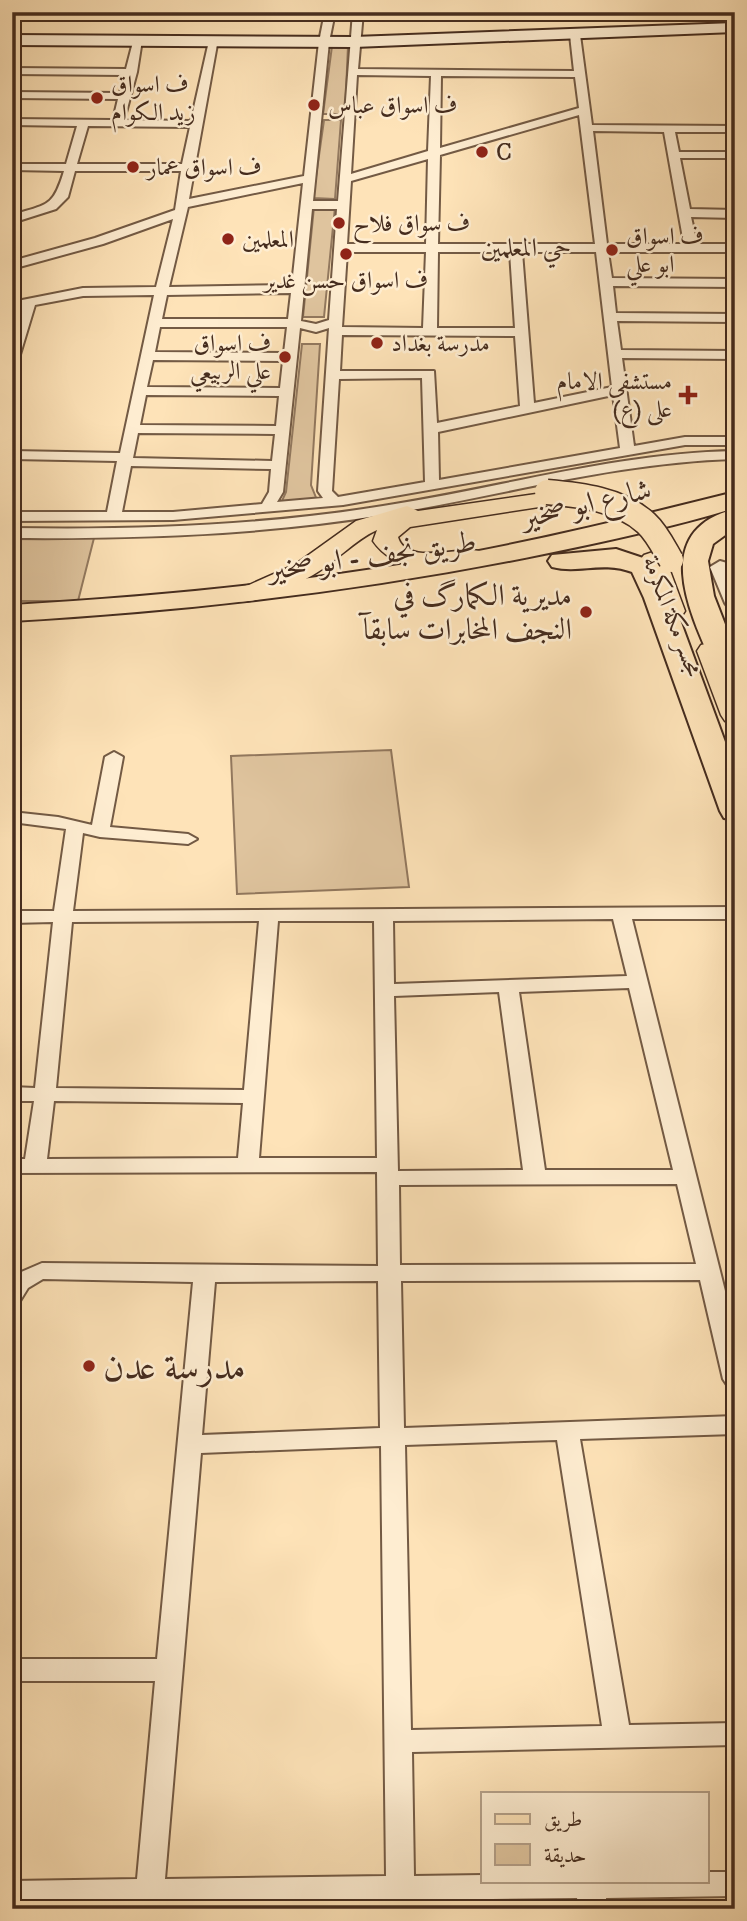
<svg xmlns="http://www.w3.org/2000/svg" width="747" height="1921" font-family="'IM FELL DW Pica',Amiri,serif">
  <rect width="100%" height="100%" fill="#fee3b8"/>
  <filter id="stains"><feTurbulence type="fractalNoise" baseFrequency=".00286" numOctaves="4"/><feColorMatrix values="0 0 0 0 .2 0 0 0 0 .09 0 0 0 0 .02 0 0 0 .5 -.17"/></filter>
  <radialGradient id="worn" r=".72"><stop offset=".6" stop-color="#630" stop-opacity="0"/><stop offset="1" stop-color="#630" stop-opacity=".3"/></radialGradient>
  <!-- green -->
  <path fill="#dfc49e" stroke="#92785e" stroke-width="2" d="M332,46H348L345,114H323Z
    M324,120H341L335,199L313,198Z
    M314,207H335L324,317H303Z
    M302,344H320L311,485L317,500L281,503L286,492Z
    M12,537L94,538L78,601H12Z
    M391,750L409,887L237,894L231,756Z"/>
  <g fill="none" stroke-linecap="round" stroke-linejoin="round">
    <defs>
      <path id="minor" d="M325,12H335L329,42L313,201H338L353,12H363L358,69L574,71L570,35L575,32L580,35L592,125L735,126V132H675L679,152H735V158H680L690,209L735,210V218L691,217L697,244H735V252H608L612,278L735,279V287L613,286L616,313L735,314V322L617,321L621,350L735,351V359L622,358L634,446L685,437H735V445H685L343,505L173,520L12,521V512H107L117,461L12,459V451L120,453L154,295L83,296L35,305L19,358L12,362V336L21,308L12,310V302L83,288L156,287L173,219L103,244L12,269V261L95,238L175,210L181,171H75L68,197L56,209L12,223V215C47,204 53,208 64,171L12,170V164H66L77,126L12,125V119L113,120L118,99L12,98V92L120,93L124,75L12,74V68L126,69L133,42L142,40L137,72L124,120L191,121L209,41L218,39L189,199L304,176L319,42ZM357,75L431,76L428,151L351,174ZM441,76L575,77L579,108L440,148ZM579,115L595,244H438L440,155ZM88,126L190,127L182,164H77ZM593,131L664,132L684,244H607ZM428,159L426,244H347L351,181ZM303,183L292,285L169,287L188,207ZM312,209H337L329,320L316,324L301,321ZM347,252H426L423,328L342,327ZM438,252H510L515,328H437ZM522,252H596L612,387L534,403ZM291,293L288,319H162L167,295ZM160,327H287L284,353L155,352ZM300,328L316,332L329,328L318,491L323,498L277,502L283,492ZM342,335L515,336L520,406L437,423L434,371H340ZM153,360L283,361L280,388L147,387ZM422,378L425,482L338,497L332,491L339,379ZM146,395L279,396L276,426L140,425ZM613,395L620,448L439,480L438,432ZM138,433L275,434L272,461L133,458ZM131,466L271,469L269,492L262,504L173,512H122Z
        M735,451V459C617,462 500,496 383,515C260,535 136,539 12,538V528C136,530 260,526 383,506C500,488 617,453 735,451Z
        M114,752L123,757L110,827L188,834L197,839L188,844L100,837L83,833L73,911L735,907V919H632L735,1331V1387L727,1385L723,1379L700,1280L401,1281L404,1428L735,1416V1434L580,1439L629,1725L735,1723V1745L412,1752L414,1876L483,1875V1881H707V1872H735V1896L606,1898L607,1909H579L577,1898L415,1900V1909H387V1901L163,1904L162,1909H134V1904L12,1905V1881L137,1879L155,1681H12V1659H157L193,1282L43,1279L28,1288L20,1301L12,1303V1276L42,1263L378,1266L377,1172L12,1173V1159H25L34,1101H12V1087L35,1088L53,922L12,923V911H54L66,829L12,822V812L58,817L92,825L105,757ZM613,919L627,976L394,984L393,921ZM259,921L244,1090L56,1088L72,922ZM278,921H374L377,1158H259ZM629,988L673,1170H545L519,992ZM499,992L523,1170L398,1171L394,996ZM54,1101L243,1103L238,1158L47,1159ZM677,1184L696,1264L400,1265L399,1185ZM378,1281L380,1428L202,1435L215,1282ZM557,1440L602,1726L411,1730L405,1445ZM381,1446L386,1876L165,1879L201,1453Z"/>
      <path id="tertiary" d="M720,561L727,563L735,579V609L728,607L725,603L710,567Z"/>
      <path id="secondary" d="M735,23V32L354,47L12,45V35L354,37Z"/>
      <path id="primary" d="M543,493L552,495L555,500L552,505L410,527L398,537C406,566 459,546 480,551L484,556L480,561C444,570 397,576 373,541L377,530C354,540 336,562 313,575C292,587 255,607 230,600L226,595L230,590L249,585L296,564L356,521L407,506L418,511Z
        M653,552L662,555L666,560L685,611L681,617L672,619L663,617L659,611L640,560L644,555Z
        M710,643L719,645C736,669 735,695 735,723L725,721L721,715L697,651L701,645Z"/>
      <path id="trunk" d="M735,492V508C672,527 608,541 544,554C368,590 191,611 12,621V605C150,597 288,584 424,561C529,543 631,518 735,492Z
        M735,509V528L713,544L708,561L714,596L735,650V692L725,689L721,683C697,627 642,532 735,509Z
        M616,549L652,561L672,598L735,769V820L724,818L720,811L644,598L632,572C601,561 580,574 552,567L548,561L552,555Z"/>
    </defs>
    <!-- minor casing -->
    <use href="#minor" stroke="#735a44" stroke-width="4"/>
    <!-- tertiary casing -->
    <use href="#tertiary" stroke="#735a44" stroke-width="4"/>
    <!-- secondary casing -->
    <use href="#secondary" stroke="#452c1e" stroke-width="4"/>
    <!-- primary casing -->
    <use href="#primary" stroke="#452c1e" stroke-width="3"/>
    <!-- trunk casing -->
    <use href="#trunk" stroke="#452c1e" stroke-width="4"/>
    <!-- minor -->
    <use href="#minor" fill="#feedd1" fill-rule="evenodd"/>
    <!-- tertiary -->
    <use href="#tertiary" fill="#feedd1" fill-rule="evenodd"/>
    <!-- secondary -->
    <use href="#secondary" fill="#feedd1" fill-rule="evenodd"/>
    <!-- primary -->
    <use href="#primary" fill="#fee3b8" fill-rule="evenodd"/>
    <!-- trunk -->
    <use href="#trunk" fill="#fee3b8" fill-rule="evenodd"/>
    <defs>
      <path id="primary-bridge" d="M547,492C580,495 620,499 646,523C657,533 664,548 671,560"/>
    </defs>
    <!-- primary-bridge casing -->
    <use href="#primary-bridge" stroke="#452c1e" stroke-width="27" stroke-linecap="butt"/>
    <!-- primary-bridge -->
    <use href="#primary-bridge" stroke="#fee3b8" stroke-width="24"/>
  </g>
  <!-- markers -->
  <g fill="#8f2418" stroke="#feedd1" stroke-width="2.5">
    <circle cx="97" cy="98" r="7"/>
    <circle cx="314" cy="105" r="7"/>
    <circle cx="482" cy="152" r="7"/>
    <circle cx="133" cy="167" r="7"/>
    <circle cx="339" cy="223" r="7"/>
    <circle cx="228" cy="239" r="7"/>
    <circle cx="612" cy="250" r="7"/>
    <circle cx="346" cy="254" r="7"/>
    <circle cx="377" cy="343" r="7"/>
    <circle cx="285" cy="357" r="7"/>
    <path d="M684.5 384.5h7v7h7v7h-7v7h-7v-7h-7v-7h7z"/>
    <circle cx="586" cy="612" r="7"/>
    <circle cx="89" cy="1366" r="7"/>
  </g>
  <g text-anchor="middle" stroke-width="5" stroke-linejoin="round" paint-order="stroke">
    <!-- far-poi labels -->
    <g font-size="24" fill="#452c1e" stroke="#feedd1" text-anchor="start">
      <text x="111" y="92">ف اسواق<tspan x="111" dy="28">زيد الكوام</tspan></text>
      <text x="328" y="113">ف اسواق عباس</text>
      <text x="496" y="160">C</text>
      <text x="147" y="175">ف اسواق عمار</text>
      <text x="353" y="231">ف سواق فلاح</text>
      <text x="626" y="244">ف اسواق<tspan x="626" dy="28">ابو علي</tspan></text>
      <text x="242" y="247">المعلمين</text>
      <text x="346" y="288" text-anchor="middle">ف اسواق حسن غدير</text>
      <text x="271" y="351" text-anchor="end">ف اسواق<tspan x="271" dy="28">علي الربيعي</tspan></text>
      <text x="391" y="351">مدرسة بغداد</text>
      <text x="672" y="389" text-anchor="end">مستشفی الامام<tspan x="672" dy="28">علی (ع)</tspan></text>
    </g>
    <!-- far-street labels -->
    <g font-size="24" fill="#452c1e" stroke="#feedd1">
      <text transform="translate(673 616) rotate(69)" y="8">مجسر مكة المكرمة</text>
    </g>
    <!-- far-neighbourhood labels -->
    <g font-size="26" fill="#452c1e" stroke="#feedd1">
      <text x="526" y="256">حي المعلمين</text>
    </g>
    <!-- street labels -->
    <g font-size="30" fill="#452c1e" stroke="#feedd1">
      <text transform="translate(586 503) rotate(-13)" y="10">شارع ابو صخير</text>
      <text transform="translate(372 555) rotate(-8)" y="10">طريق نجف - ابو صخير</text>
    </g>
    <!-- poi labels -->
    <g font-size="30" fill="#452c1e" stroke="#feedd1" text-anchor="end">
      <text x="572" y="605">مديرية الكمارگ في<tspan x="572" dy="34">النجف المخابرات سابقآ</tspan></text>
    </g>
    <!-- near-poi labels -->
    <g font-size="37" fill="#452c1e" stroke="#feedd1" text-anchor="start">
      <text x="103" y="1379">مدرسة عدن</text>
    </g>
  </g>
  <!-- margin -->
  <rect width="747" height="1921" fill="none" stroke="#fee3b8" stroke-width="42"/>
  <rect x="14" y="14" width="719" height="1893" fill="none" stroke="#452c1e" stroke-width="3.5"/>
  <rect x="21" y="21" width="705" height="1879" fill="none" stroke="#452c1e" stroke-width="2"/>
  <!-- legend -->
  <rect x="481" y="1792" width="228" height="91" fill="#feedd1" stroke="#b4a089" stroke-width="2"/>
  <rect x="495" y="1814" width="35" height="10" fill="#fee3b8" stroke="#b4a089" stroke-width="2"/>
  <text x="544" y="1826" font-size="21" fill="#452c1e">طريق</text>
  <rect x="495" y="1844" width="35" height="21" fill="#dfc49e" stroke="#b4a089" stroke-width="2"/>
  <text x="544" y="1862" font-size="21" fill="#452c1e">حديقة</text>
  <rect width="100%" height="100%" filter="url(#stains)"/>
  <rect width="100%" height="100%" fill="url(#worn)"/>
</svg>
